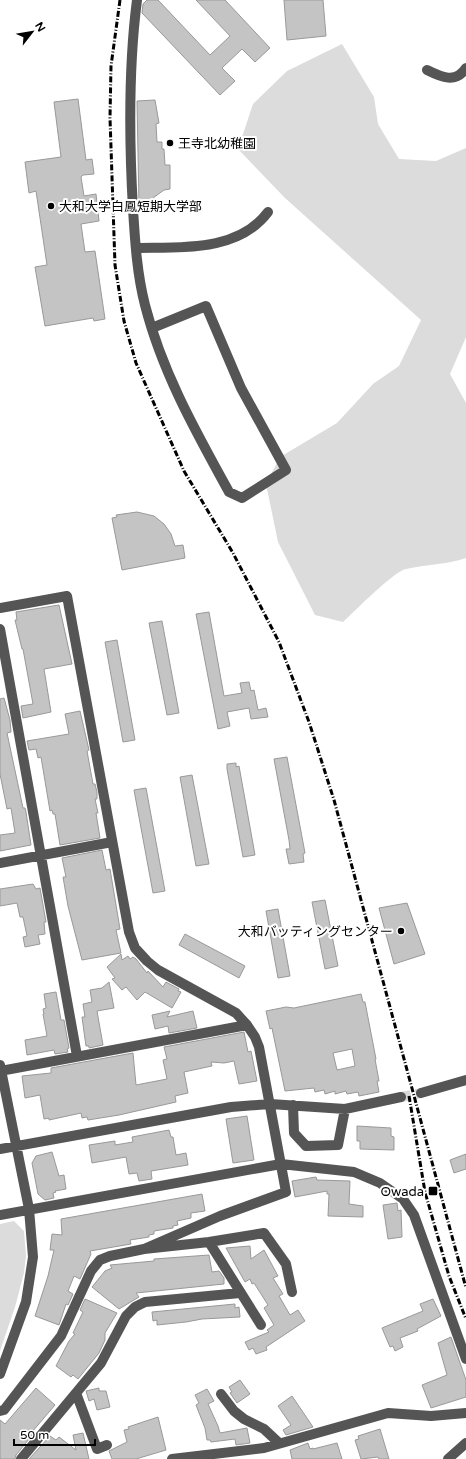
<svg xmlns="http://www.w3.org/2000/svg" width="466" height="1459" font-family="'Varela Round','Noto Sans JP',sans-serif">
  <rect width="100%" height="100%" fill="#fff"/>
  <!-- green -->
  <path fill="#dcdcdc" d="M342,44L374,97L378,124L399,159L436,161L466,148V337L450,374L466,403V558C446,565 426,564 406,569C394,571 354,612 343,622L315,615L278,542L266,484L280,457L337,423L373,384L399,366L421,320L285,198L238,149L253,104L287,71Z
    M14,1221L24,1231L26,1256L24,1273L15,1307L0,1351V1224Z"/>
  <!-- building -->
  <path fill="#c4c4c4" stroke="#999" fill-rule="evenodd" d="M147,0H158L210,55L230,36L196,0H225L270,48L255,62L242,49L222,68L235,81L220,95L142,13L143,4Z
    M284,0H323L326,36L287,40Z
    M78,99L86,160L92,159L94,174L83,175L81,177L84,196L96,194L99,221L81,224L85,252L95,251L105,319L94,321L93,318L45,326L35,267L47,265L36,191L29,193L25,162L61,157L54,102Z
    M155,100L159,123L156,124L157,142H162V149H164L165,165H170V189L164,190L153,198V204L139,205L137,101Z
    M137,512L154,516L164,524L171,534L175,546L183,545L185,558L122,570L112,518L117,517L116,515Z
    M59,605L72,664L44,669L51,712L23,718L21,706L33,704L23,649H22L15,620H17L16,612Z
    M209,612L224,696L242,693L240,683L249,682L251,691L254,690L258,710L266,708L268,717L251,719L249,708L227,712L230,726L218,729L196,614Z
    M162,621L179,713L167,715L149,623Z
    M117,640L135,740L123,742L105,642Z
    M4,698L10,720L11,732L7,733L23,808H25L26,812L31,845L0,851V835L15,833L11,808L7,809L0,774V699Z
    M80,711L89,750L87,751L93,784H95L97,792V799H95L98,813H96L100,838L60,845L55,814H53L52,810L50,811L41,757L38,758L36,749L29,750L27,741L69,734L65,714Z
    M287,757L305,853L303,854L304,862L289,864L286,849H290L289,840L274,759Z
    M236,763V767L239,766L255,855L243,857L227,769V764Z
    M192,775L209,864L196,866L180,777Z
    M146,788L165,891L153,893L134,790Z
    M102,850L106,870L110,869L120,929L116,930L121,953L82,960L68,906L63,877H66L62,858Z
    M33,884L36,889L40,888L46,922H44L45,934L38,935L40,944L25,947L23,937L27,936L23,917H20L17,903L0,906V889Z
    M325,900L338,966L325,969L312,902Z
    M407,903L425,954L394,964L379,908Z
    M278,909L290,976L278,978L266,911Z
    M185,934L245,966L239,978L179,945Z
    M121,954L122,960L128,956L130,959L133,957L136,959L147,973L148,971L163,987L166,982L179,989L178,991L181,992L172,1008L145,992L137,1000L126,987L122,990L112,979L115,978L107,967Z
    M109,982L114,1008L97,1011L103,1045L89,1048V1046H86L84,1032L82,1017H85L83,1004L92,1002L90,990L102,988Z
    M56,992L61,1020H64L69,1048L67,1049L68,1052L55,1054L54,1050L27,1055L25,1040L47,1036L43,1014H44L43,1009L46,1008L44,994Z
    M361,994L363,1002H365L376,1059H375L379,1081H377L379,1092L359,1096L358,1092L347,1094L346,1091L335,1094V1091L325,1094L324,1090L315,1092L314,1088L285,1091L272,1028L270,1029L266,1011L286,1007L294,1008ZM352,1049L355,1066L337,1070L333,1053Z
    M170,1011L167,1017L193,1011L197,1028L169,1033L168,1026L155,1029L152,1015Z
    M244,1032L248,1052L251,1051L257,1081L239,1084L234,1061L224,1063L211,1062L212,1066L184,1072L188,1093L175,1096L176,1102L119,1115L88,1120L87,1117L82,1118L81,1113L49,1120V1118L44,1119L40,1095L25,1098L22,1076L51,1073V1068L133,1053L136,1085L167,1079L163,1060L167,1059L164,1047Z
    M247,1116L254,1160L233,1163L226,1119Z
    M357,1126L391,1128V1136L394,1137V1150L360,1149V1141H357Z
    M169,1130L171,1137H173L176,1155L186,1153L188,1165L151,1171L152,1179L139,1181L137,1173L129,1174L126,1157L92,1163L89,1145L115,1141V1145L133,1142L132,1137Z
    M52,1152L59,1176L64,1175L66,1189L55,1191L56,1192L53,1193L54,1198L45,1200L38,1194L32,1163L36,1156Z
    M466,1154V1169L454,1173L450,1160Z
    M316,1177L317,1180L350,1181L349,1204L363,1206V1217L328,1216L329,1194H327V1191L295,1197L292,1181Z
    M202,1194L205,1211L191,1213V1218L177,1221L178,1225L173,1226V1228L154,1231V1234L149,1235V1237L130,1240L131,1244L90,1251L91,1254L80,1279L74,1276L68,1291L73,1294L68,1305L66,1304L59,1325L35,1316L48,1276L54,1250H50L52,1234L62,1235L61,1219Z
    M397,1203L398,1211L401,1210L402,1237L388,1239L383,1205Z
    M250,1246L251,1259L264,1250L278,1276L273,1278L283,1294L279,1296L290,1315L298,1310L305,1321L266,1347L267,1350L256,1354L253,1348L249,1350L245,1342L269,1332L267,1330L274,1325L264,1308L268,1305L254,1283L252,1284L250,1279L245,1282L226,1248Z
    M209,1255L212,1272L219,1271L224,1278V1284L136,1293L139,1297L119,1309L92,1287L105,1271L112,1268L110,1265L154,1261V1259Z
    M85,1299L117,1313L105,1333V1340L99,1353L78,1379L73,1375L71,1377L56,1366L69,1341L75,1334L73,1333L83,1312L80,1310Z
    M433,1299L441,1316L417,1329L418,1331L400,1338L403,1347L395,1351L393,1346L390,1347L382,1328L423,1311L420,1304Z
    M235,1304V1308L239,1307L240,1317L202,1319L186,1322L157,1325V1320L153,1321L152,1312Z
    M451,1337L466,1380V1397L431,1408L422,1385L447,1375L438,1343Z
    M240,1380L250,1394L237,1403L230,1393L232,1392L229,1387Z
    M36,1388L55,1405L32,1432L34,1433L16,1455L15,1459H0V1420L5,1424Z
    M99,1388V1391H106L110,1407L97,1410L94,1399L89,1401L86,1391Z
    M207,1389L214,1401L208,1404L218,1426L220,1433L247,1428L250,1443L236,1445L235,1439L211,1442L210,1440H207L205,1428L196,1405L199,1403L195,1395Z
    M292,1396L313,1427L286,1435L283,1430L291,1425L278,1406Z
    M158,1417L166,1450L136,1459H112L109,1451L127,1442L124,1430L129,1429L128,1427Z
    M380,1429L389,1459H379L378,1457L361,1459L355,1440L359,1439L358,1436Z
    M83,1433L89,1459H29L50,1436L56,1440L59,1437L76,1450L73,1435Z
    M308,1443L310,1449L313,1448V1449L337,1443L342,1459H292L290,1450Z"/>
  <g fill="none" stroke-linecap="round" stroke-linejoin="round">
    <!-- minor-tunnel -->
    <path stroke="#d9d9d9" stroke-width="10" stroke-dasharray="10 5" stroke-linecap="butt" d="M401,1097L421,1093"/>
    <!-- minor -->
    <path stroke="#555" stroke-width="10" d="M137,0C128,70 129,139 133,209C135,241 137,274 145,305C162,372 196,432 229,492L242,498L286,470L241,388L206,306L152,328
      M427,70C441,77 456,84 466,68
      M136,248C181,247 238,252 268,212
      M0,608L67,596L129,932L135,948L147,961L158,970L236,1013L247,1025L255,1037L259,1047L286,1192L220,1216L144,1249
      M0,629L77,1056
      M0,863L112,842
      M0,1065L29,1209L33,1257L26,1302L0,1374
      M0,1071L247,1025
      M421,1093L466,1080
      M293,1105L294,1133L306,1146L338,1145L345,1109
      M0,1149L231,1107L270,1104L345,1109L401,1097
      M0,1215L281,1164L354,1172L380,1183L403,1199L414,1215L466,1359
      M209,1242L261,1325
      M76,1393L97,1449L107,1445
      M221,1394L234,1411L244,1419L264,1429L279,1443
      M0,1411L4,1410L61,1336L91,1271L100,1260L110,1256L144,1249L209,1242L264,1233L286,1264L292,1292
      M21,1459L101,1363L126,1316L135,1307L145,1302L240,1293
      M172,1459L264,1448L388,1413L431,1416L466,1413
      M448,1459L466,1443"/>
    <!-- rail -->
    <path stroke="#000" stroke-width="3" stroke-dasharray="6 2 1 2" stroke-linecap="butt" d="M120,0L111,66L110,118L115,265L124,321L136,363L184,471L233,553L279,642L309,722L334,800L466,1288
      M409,1096L425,1192L449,1276L466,1319"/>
  </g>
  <!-- markers -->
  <g fill="#000" stroke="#fff" stroke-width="1.5">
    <circle cx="170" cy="143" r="4"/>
    <circle cx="51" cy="206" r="4"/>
    <circle cx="401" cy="931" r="4"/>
    <rect x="428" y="1186" width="10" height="10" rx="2"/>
  </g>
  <g text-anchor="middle" stroke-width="4" stroke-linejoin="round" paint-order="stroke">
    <!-- poi labels -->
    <g font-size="13" fill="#000" stroke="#fff" text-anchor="start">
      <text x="178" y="148">王寺北幼稚園</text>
      <text x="59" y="211">大和大学白鳳短期大学部</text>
      <text x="393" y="936" text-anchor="end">大和バッティングセンター</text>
      <text x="424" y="1196" text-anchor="end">Owada</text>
    </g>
  </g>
  <!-- north arrow -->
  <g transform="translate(32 32) rotate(59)" stroke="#ffffff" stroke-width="3" paint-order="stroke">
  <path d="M0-3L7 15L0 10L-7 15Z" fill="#000000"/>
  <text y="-6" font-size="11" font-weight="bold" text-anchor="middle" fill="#000000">N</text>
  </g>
  <!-- scale -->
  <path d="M14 1439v6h81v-6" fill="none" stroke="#000000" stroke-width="2"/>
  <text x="20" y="1439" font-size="12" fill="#000000" stroke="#ffffff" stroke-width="3" paint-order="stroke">50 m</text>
</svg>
